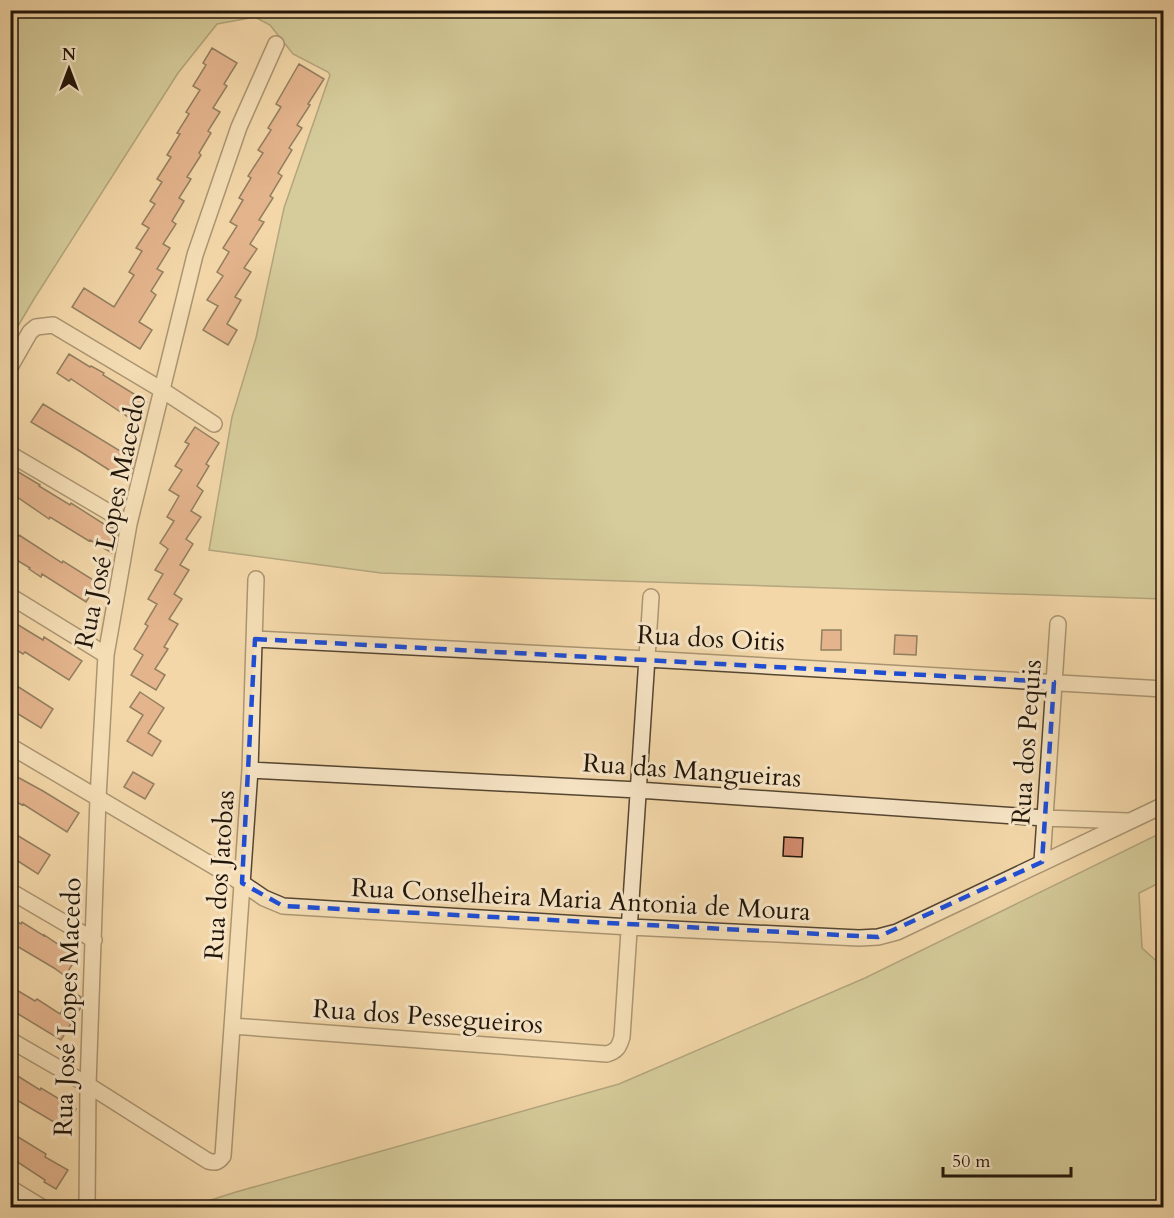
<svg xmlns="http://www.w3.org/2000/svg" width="1174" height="1218" font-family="Cardo,serif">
  <rect width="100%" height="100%" fill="#f3d7a8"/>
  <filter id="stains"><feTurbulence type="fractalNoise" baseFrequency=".00333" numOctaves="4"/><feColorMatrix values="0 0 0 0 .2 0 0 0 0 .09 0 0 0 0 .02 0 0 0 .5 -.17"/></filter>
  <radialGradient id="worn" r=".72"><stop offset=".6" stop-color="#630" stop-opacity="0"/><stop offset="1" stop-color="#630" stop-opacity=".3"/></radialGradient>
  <!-- green -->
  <path fill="#b4bf8d" stroke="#6a6a4b" stroke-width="1.5" d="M11,11H1163V599L381,573L209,550L232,417L256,338L284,208L330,75L328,72L293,54L270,25L255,17L217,24L178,73L34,299L11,338Z
    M1163,832V881L1139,893L1142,948L1163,967V1207H189L236,1192L619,1084L865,978Z"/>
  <!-- building -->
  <path fill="#d28b6e" stroke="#201509" stroke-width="1.5" d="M212,48L237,63L224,84L227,86L213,108L220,112L208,131L211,133L199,153L201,155L187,177L191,179L179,198L184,201L172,221L176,224L163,244L170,248L157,269L163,272L151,291L156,295L139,322L152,330L140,349L72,307L84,288L114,307L134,275L129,272L142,251L136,248L149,228L142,224L155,204L150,201L162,182L157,179L171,157L167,155L180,134L177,133L189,114L186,112L200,90L193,86L206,65L203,63Z
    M299,64L324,79L308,104L310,105L297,125L302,128L289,148L292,150L278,173L282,176L270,196L273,198L259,220L264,222L250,244L257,249L244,268L251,272L235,297L241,300L227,324L237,330L228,345L203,330L218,306L207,300L223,276L217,272L229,252L223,248L237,226L230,222L243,200L239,198L251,178L248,176L263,153L258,150L271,130L268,128L281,107L276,104Z
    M69,354L90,367L91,366L104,373L103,375L147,402L134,421L71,379L69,381L57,373Z
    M43,404L135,460L128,482L81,452L31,422Z
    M195,427L219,443L206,464L209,466L197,486L203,491L191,511L201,517L186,539L193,544L180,565L189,570L174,594L182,599L169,619L178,624L164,647L168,649L155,669L165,675L156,690L131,675L143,655L134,649L148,626L145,624L157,604L148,599L163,574L155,570L168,549L160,543L174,521L167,517L179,496L169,490L182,470L175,466L189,444L185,442Z
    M10,467L40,485L39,486L70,505L71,503L110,528L111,527L118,531L115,548L112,553L90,540L89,541L50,517L49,519L10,492Z
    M19,535L62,563L63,561L98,583L86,602L42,574L41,577L29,569L30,568L10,556V549Z
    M10,620L43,640L44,637L82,661L69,680L25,652L23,654L10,646Z
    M822,630H841V650H821Z
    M895,635L917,636L916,655L894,654Z
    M17,686L53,709L41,728L10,709V697Z
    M140,692L164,708L148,733L161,741L152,756L127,741L143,715L130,707Z
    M133,772L154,784L145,799L124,787Z
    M10,773L43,791L79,813L67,832L23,804L22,805L10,798Z
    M15,834L50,855L38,874L10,856V841Z
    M784,837L803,838L802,857L783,856Z
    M10,918L21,924L22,922L44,936V935L77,957L65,976L54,968L10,942Z
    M10,986L35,1001L37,999L60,1014L73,992L81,997V1007L61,1040L10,1009Z
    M16,1075L40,1090L41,1088L76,1109L64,1128L10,1096V1083Z
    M10,1132L46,1154L45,1157L68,1170L56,1189L44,1182L45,1180L10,1157Z"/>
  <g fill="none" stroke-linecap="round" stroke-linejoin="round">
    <defs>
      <path id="street" d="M10,367L30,332L36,327L53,325L162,390L214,424
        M10,454L129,524
        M10,596L106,655
        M255,639L647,659L1164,689
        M10,746L242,883L264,898L283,906L630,927L859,938L878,937L897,932L1164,805
        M250,770L638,790L1045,818L1128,821
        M1042,862L1058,624
        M10,891L94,940
        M232,1026L607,1054C617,1051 619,1047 622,1037L651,597
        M10,1040L88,1085L208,1161C215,1163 218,1163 223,1156L250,770L256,579
        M10,1188L43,1208
        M87,1208L88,1085L98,798L106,655L129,524L195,255L239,127L276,44"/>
    </defs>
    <!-- street casing -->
    <use href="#street" stroke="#554631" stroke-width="18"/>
    <!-- street -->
    <use href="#street" stroke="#f7e5c6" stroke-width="15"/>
  </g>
  <!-- marked area -->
  <path d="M0 0H1174V1218H0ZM255,639L1054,682L1042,862L878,937L283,906L242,883Z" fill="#f3d7a8" fill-opacity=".55" fill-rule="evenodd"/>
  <path fill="none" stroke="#1d4ed8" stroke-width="4.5" stroke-dasharray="12 8" stroke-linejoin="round" d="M255,639L1054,682L1042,862L878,937L283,906L242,883Z"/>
  <g text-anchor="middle" stroke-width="6" stroke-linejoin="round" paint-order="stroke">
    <!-- street labels -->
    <g font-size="26" fill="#201509" stroke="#f7e5c6">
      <text transform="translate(110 521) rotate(-78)" y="9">Rua José Lopes Macedo</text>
      <text transform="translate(711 638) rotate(3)" y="9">Rua dos Oitis</text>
      <text transform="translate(1026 742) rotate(-86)" y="9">Rua dos Pequis</text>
      <text transform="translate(692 770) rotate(4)" y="9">Rua das Mangueiras</text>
      <text transform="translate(219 875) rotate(-86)" y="9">Rua dos Jatobas</text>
      <text transform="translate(581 899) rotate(3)" y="9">Rua Conselheira Maria Antonia de Moura</text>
      <text transform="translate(67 1007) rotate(-88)" y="9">Rua José Lopes Macedo</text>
      <text transform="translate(428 1016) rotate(4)" y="9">Rua dos Pessegueiros</text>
    </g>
  </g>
  <!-- margin -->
  <rect width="1174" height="1218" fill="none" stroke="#f3d7a8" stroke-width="36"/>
  <rect x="12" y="12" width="1150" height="1194" fill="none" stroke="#201509" stroke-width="3"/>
  <rect x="18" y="18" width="1138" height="1182" fill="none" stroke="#201509" stroke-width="1.5"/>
  <!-- north arrow -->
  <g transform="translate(69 69)" stroke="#f7e5c6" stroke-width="4.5" paint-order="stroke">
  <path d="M0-4.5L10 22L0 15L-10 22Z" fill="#201509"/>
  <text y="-9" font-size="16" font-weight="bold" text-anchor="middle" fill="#201509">N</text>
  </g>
  <!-- scale -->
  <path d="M943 1167v9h128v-9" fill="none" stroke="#201509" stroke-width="3"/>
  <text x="952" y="1167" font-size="18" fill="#201509" stroke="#f7e5c6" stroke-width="4.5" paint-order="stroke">50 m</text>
  <rect width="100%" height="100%" filter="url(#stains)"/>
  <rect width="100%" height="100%" fill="url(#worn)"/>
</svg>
